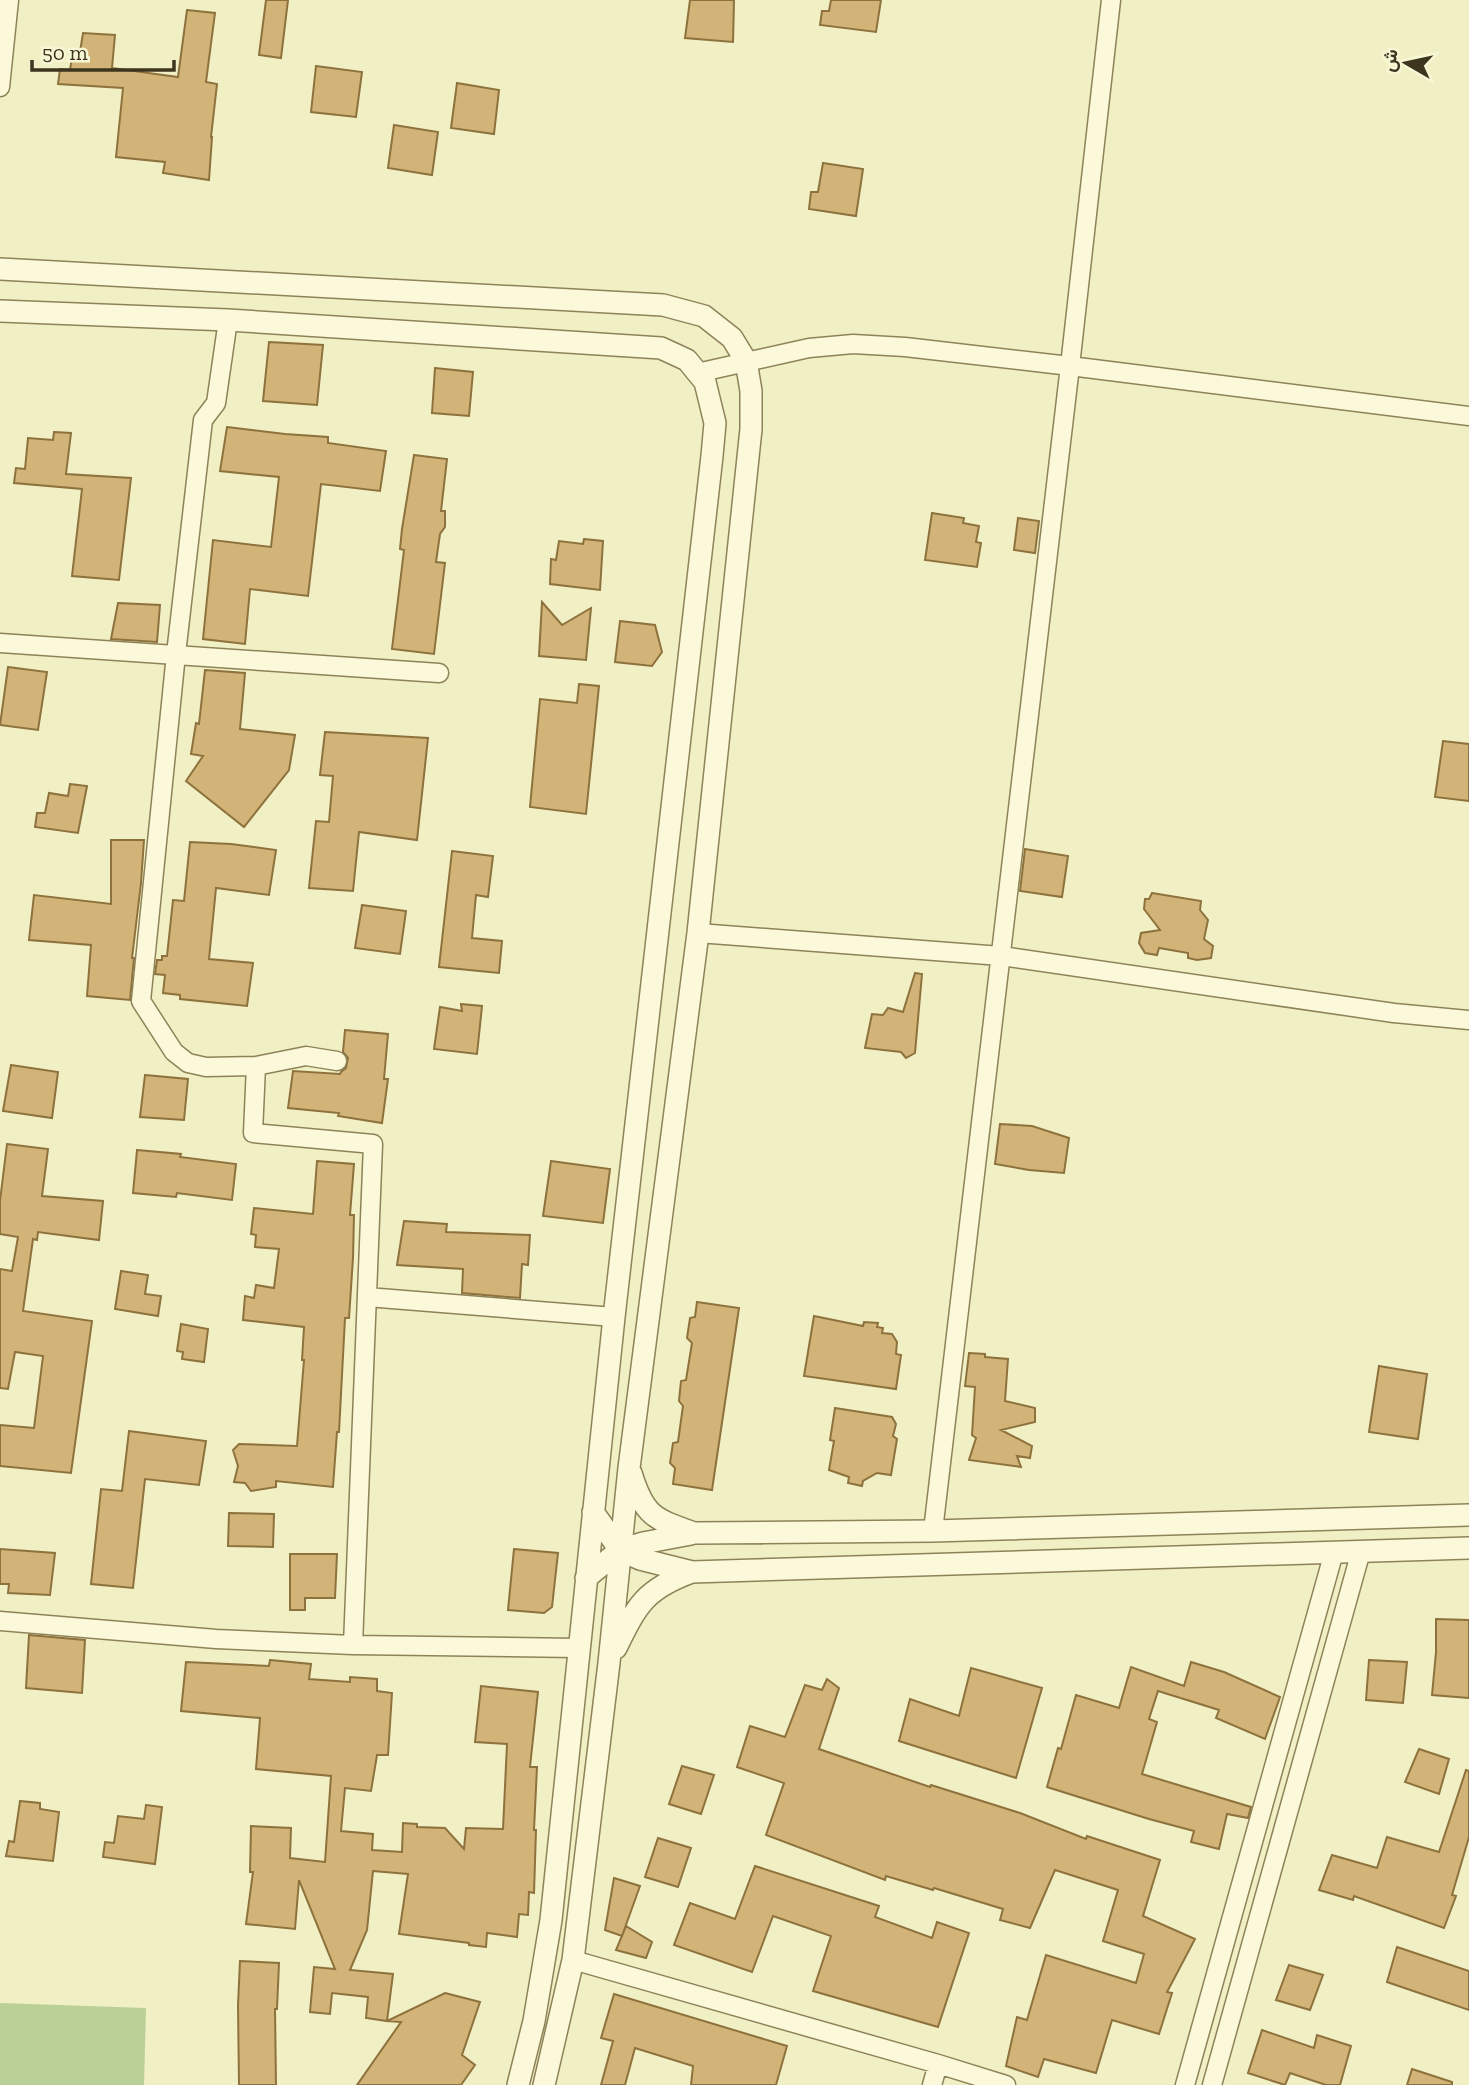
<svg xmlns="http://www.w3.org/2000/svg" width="1469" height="2085" font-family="'Zilla Slab',Vazirmatn,serif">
  <rect width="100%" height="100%" fill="#f1efc4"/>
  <!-- green -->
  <path fill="#bbd097" d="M0,2003L146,2008L144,2085H0Z"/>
  <!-- building -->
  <path fill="#d2b478" stroke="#8e723d" stroke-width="2" d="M266,0H288L281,58L259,55Z
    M690,0H734L733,42L685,38Z
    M831,0H881L876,32L820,25L822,11H829Z
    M187,10L215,13L206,82L217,84L211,137H212L209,180L163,173L165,162L116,157L123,88L58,84L60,69L70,70L73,51L80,52L83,33L115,35L112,68L178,77Z
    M316,66L362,72L356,117L311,112Z
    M457,83L499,90L494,134L451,128Z
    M394,125L438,132L432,175L388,168Z
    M823,163L863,169L856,216L809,209L811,192H818Z
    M269,342L323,345L317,405L263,401Z
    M435,368L473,372L469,416L432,413Z
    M227,427L285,434L328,437V443L386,451L380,491L321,484L308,596L250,589L245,644L203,639L213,540L271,547L279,477L220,471Z
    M54,432L71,433L66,474L131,478L119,580L72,576L82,489L14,483L16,468L25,469L28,438L53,440Z
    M414,455L447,459L441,511H445V527L440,534L436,562L445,563L434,654L392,649L404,550L400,549L402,529Z
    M932,513L964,518L963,523L979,526L976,542L981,543L977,567L925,560Z
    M1018,518L1039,521L1035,553L1014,550Z
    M584,539L603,541L600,590L550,584L551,559L556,560L559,541L583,544Z
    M542,602L562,625L591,608L586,660L539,656Z
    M118,603L160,605L157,642L111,639Z
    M620,621L655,625L662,652L652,666L615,662Z
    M8,667L47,672L38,730L0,725Z
    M205,670L245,673L240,729L295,735L289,770L244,827L186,781L203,756L191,754L196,723L199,724Z
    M579,684L599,686L586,814L530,807L540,699L577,703Z
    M325,732L428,738L417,840L359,832L353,891L309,888L316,821L329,822L333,776L320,775Z
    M1443,741L1469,744V801L1435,797Z
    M70,784L87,786L78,833L35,827L37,813H45L49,793L68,796Z
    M111,840H144L141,883L132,958H134L130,1000L87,996L91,945L29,940L34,895L111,904Z
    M190,842L231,844L276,850L269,895L216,888L209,959L253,963L247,1006L180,999V995L163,993L165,975L155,974L157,960H162V956H167L173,900L184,901Z
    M1025,849L1068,856L1062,897L1020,891Z
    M452,851L493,856L488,897L476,895L472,938L502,941L499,973L439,967Z
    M1152,893L1201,901L1200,910L1208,920L1204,939L1213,946L1211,958L1197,960L1188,958V953L1159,948L1157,955L1145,953L1139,943L1141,933L1160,930L1144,909L1145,899H1149Z
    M362,905L406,911L400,954L355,948Z
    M915,973L922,974L915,1053L906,1058L901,1052L865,1048L872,1014L883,1015L888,1008L903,1012Z
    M461,1004L482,1006L477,1054L434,1049L440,1007L462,1011Z
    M345,1030L388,1034L384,1079H388L382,1123L338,1116L339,1113L288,1108L293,1071L340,1074L341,1072L346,1068L348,1058L343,1052Z
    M11,1065L58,1072L52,1118L3,1111Z
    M145,1075L188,1079L184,1120L140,1117Z
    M1000,1124L1032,1126L1069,1138L1064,1173L1029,1170L995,1164Z
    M7,1144L48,1149L42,1196L103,1201L99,1240L38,1232L37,1240L33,1239L23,1311L92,1321L71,1473L0,1466V1425L34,1428L43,1356L15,1352L8,1389L0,1388V1269L12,1271L18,1237L0,1234V1201Z
    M137,1150L181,1154L180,1157L236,1164L232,1200L177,1193L176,1197L133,1193Z
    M317,1161L354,1164L350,1215H354L353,1258L349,1318H345L339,1432H337L333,1487L276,1481V1487L251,1491L245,1483L234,1482L238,1466L233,1450L239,1444L297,1446L304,1360H302L304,1327L243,1320L245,1296L254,1298L256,1285L274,1288L279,1249L255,1247L256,1235L251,1234L254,1208L313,1214Z
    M551,1161L610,1169L603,1223L543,1216Z
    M404,1221L447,1224L446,1232L530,1235L528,1265L522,1264L520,1298L462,1293L463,1269L397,1265Z
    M121,1271L148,1275L145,1294L161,1296L158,1316L115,1309Z
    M697,1302L739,1308L712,1490L673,1484L675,1468L670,1463L673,1443L678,1442L683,1406L679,1401L681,1381L686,1380L692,1343L687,1338L690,1318L695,1317Z
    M814,1316L863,1326L864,1322L878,1323L877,1327L883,1328L882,1333L892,1334L897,1342L896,1354L901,1355L896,1389L804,1376Z
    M181,1324L208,1329L204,1362L182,1359L183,1352L177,1351Z
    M969,1353L985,1354V1357L1008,1359L1005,1401L1035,1408V1422L1001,1430L1032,1446L1030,1458L1017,1456L1021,1467L969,1460L976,1438L972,1435L975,1387L965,1386Z
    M1379,1366L1427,1374L1418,1439L1369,1432Z
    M835,1408L892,1417L896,1424L893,1436L897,1439L891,1475L877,1473L863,1481L862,1486L848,1483L849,1477L829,1470L834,1441L830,1440Z
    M129,1431L206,1441L199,1485L145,1479L133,1588L91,1584L101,1489L122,1491Z
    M229,1513L274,1514L273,1547L228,1546Z
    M0,1549L55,1553L50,1595L8,1593L9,1584H0Z
    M514,1549L558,1553L552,1607L544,1613L508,1610Z
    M290,1554H337L335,1598H305V1610H290Z
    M1436,1619L1469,1620V1698L1432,1695L1436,1652Z
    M29,1635L85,1640L82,1693L26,1688Z
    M270,1660L311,1664L309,1679L350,1682V1677L377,1679V1691L392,1693L388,1755H377L371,1791L345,1788L341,1831L373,1834L372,1850L402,1852L403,1823L417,1824V1827L445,1828L464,1849L466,1828L503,1829L507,1744L475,1742L481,1686L538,1692L530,1767H537L534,1830H536L534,1893L529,1892L528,1915L519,1914L517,1937L487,1933L486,1947L469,1945V1943L399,1934L408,1874L373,1871L367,1930L350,1970L393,1974L387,2021L366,2018L368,1997L332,1993L330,2014L310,2012L314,1967L335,1969L299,1880L295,1929L246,1924L253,1872H250L251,1826L291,1828L290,1858L325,1862L331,1776L256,1769L260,1718L181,1711L186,1662L269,1666Z
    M1369,1660L1407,1662L1403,1703L1366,1700Z
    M1191,1662L1224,1672L1280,1697L1265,1739L1216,1718L1219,1710L1158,1691L1149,1719L1157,1722L1142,1774L1251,1807L1248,1818L1227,1814L1219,1849L1191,1842L1194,1831L1149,1819L1047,1787L1058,1748L1061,1749L1076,1695L1119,1708L1131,1667L1184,1686Z
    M971,1668L1042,1688L1016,1778L899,1741L910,1699L959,1716Z
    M827,1679L839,1688L819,1749L930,1787L931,1785L1020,1813L1086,1839L1087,1836L1160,1860L1143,1916L1195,1939L1167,1992L1172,1993L1159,2034L1112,2020L1096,2073L1044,2059L1038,2077L1006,2066L1017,2017L1027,2020L1046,1955L1136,1983L1144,1954L1103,1941L1118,1890L1055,1870L1030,1928L1000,1920L1003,1909L934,1888L933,1890L886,1876L885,1880L766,1835L784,1783L737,1767L750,1726L785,1737L805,1685L822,1690Z
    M1419,1749L1449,1759L1439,1794L1405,1782Z
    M682,1766L714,1775L701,1814L669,1804Z
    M1466,1770L1469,1771V1837L1452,1895L1456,1896L1444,1928L1354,1896L1353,1900L1319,1890L1332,1855L1377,1868L1387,1837L1439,1852Z
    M20,1801L40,1803V1809L59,1812L53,1861L6,1856L9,1841L14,1842Z
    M146,1805L162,1807L155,1864L103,1857L105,1842L114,1843L118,1816L144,1819Z
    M658,1838L691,1848L678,1887L645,1877Z
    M755,1866L879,1906L875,1917L932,1938L937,1922L969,1933L938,2027L813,1991L831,1936L773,1916L752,1972L674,1945L690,1903L735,1919Z
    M614,1878L640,1886L622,1936L605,1930Z
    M626,1926L652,1942L646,1958L616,1950Z
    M1397,1947L1469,1971V2010L1387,1982Z
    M240,1961L279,1963L277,2009H275L276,2085H239L238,2005Z
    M1289,1965L1323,1975L1310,2010L1276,2000Z
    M445,1993L480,2002L462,2055L475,2065L461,2085H357L401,2022L387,2021Z
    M614,1994L787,2046L776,2085H691L693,2066L635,2048L625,2085H601L613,2041L601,2038Z
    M1262,2030L1314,2048L1317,2035L1351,2046L1340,2085H1326L1290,2073L1285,2085L1248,2073Z
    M1412,2069L1452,2082V2085H1407Z"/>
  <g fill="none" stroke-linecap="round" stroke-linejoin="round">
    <defs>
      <path id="minor" d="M0,87L9,0
        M228,320L216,403L203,420L176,654L141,1001L174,1052L188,1063L206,1067L256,1066L253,1133L373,1144L353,1645
        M697,373L809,348L853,344L905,347L1070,366L1469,416
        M0,643L439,673
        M698,933L1001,956L1394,1013L1469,1020
        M256,1066L306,1056L337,1061
        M367,1297L614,1317
        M933,1531L1070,366L1111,0
        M0,1621L216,1639L353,1645L578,1648
        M573,1960L938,2064L1006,2085
        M932,2085L938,2064
        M1185,2085L1334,1552
        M1212,2085L1361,1551"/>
      <path id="tertiary" d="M0,269L663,305L704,316L732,338L746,361L751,391V429L698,933L629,1468L609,1663L573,1960L544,2085
        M0,311L228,320L661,348L687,360L705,382L715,423L712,456L614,1317L551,1920L534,2021L518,2085
        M631,1473C644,1516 654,1519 694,1533L933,1531L1469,1515
        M593,1512L620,1550L640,1559L692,1572
        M586,1578L620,1550L643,1543L691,1534
        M616,1648C637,1605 645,1589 692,1572L1469,1548"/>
    </defs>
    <!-- minor casing -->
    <use href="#minor" stroke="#8e8259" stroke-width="21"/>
    <!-- tertiary casing -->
    <use href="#tertiary" stroke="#8e8259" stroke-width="24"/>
    <!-- minor -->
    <use href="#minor" stroke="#fbf9d9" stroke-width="18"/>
    <!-- tertiary -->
    <use href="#tertiary" stroke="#fbf9d9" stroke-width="21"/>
  </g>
  <!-- north arrow -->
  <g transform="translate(1406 63) rotate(279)" stroke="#f8f7d5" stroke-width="5" paint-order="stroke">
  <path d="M0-5L12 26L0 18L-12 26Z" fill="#3d351e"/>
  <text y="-10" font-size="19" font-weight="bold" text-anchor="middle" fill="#3d351e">ش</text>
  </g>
  <!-- scale -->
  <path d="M32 60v10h142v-10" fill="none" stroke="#3d351e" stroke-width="3.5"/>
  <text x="42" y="60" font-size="21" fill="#3d351e" stroke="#f8f7d5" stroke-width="5" paint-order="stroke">50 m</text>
</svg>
